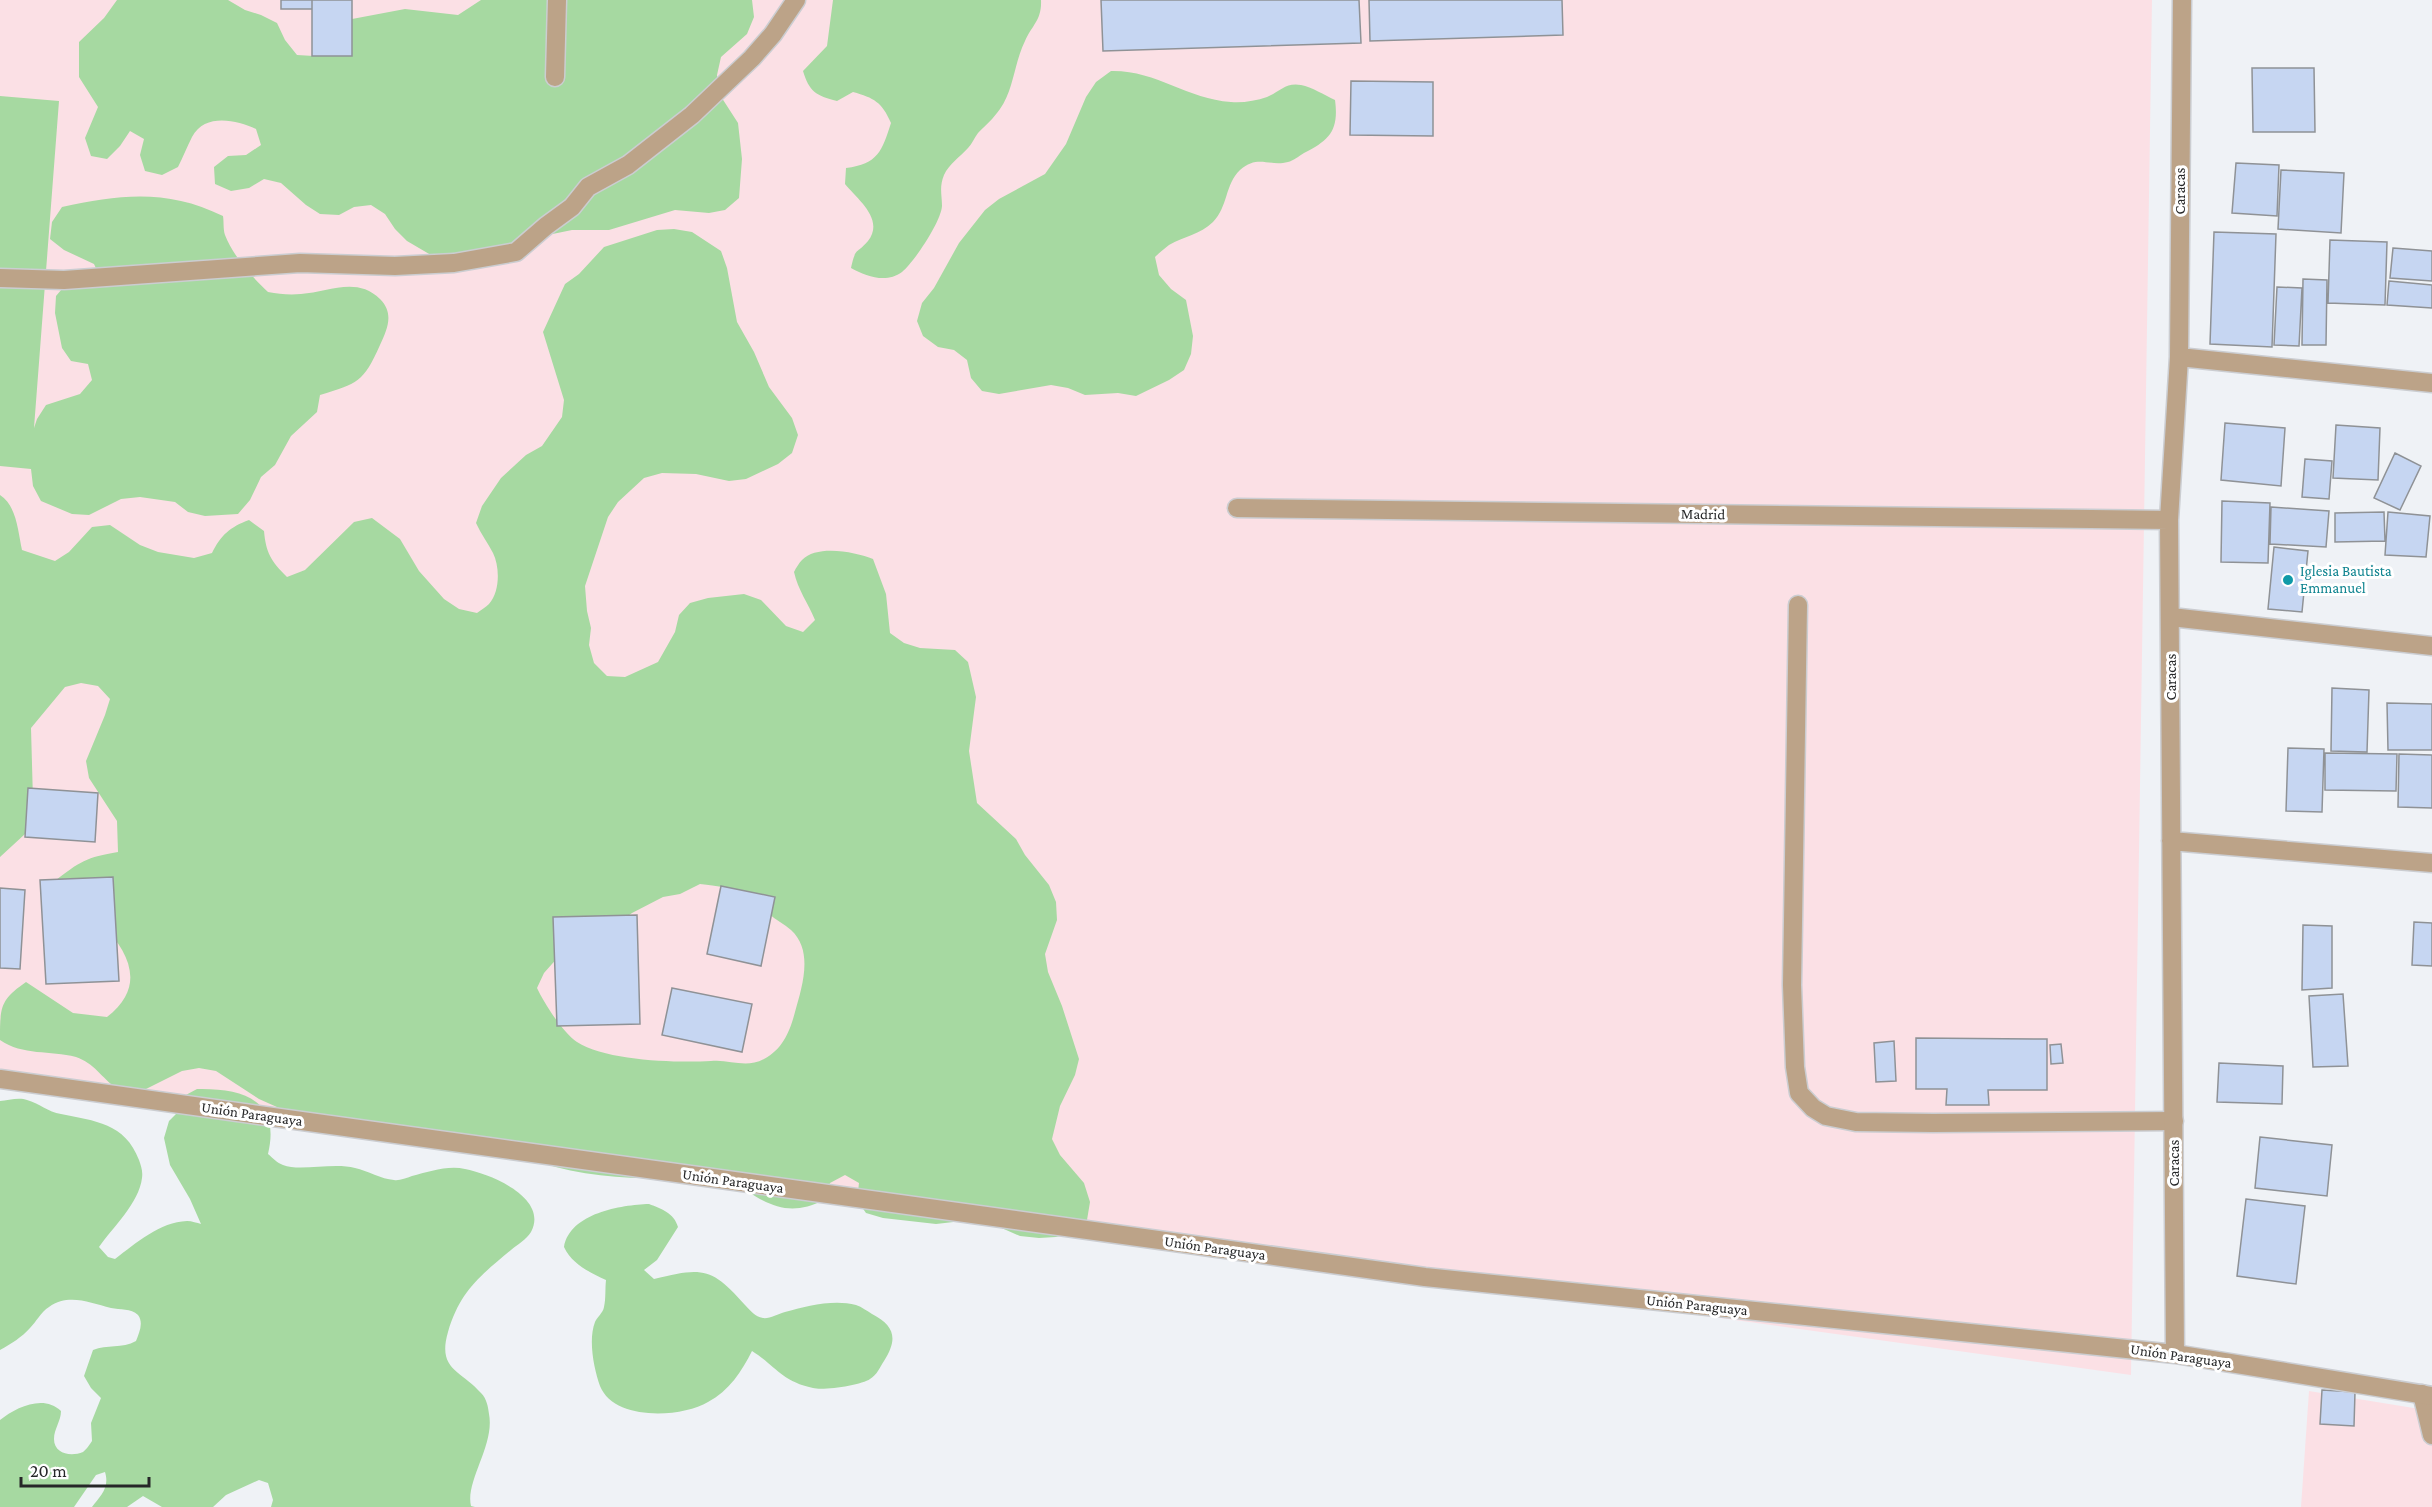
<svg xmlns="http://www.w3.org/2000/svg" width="2432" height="1507" font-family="'Crimson Pro',serif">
  <rect width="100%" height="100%" fill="#eff2f6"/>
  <!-- industrial -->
  <path fill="#fbe0e5" d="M0,0H2152L2131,1375L0,1079Z
    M2309,1391L2432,1411V1507H2301Z"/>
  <!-- green -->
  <path fill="#a6d9a1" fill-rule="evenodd" d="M117,0H228L245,10L261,15L277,23L285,40L297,55L314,56L352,19L405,9L458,15L481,0H752L754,17L747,34L721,57L717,75L718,92L738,123L742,159L739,198L725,210L709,213L675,210L609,230H572L538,237L522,243L436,258L407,241L395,229L385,214L371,205L354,207L339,215L320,214L306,205L281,183L264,179L249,188L231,191L215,184L214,167L228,156L246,155L261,145L256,129C236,120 205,113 192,137C187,147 183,157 178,167L162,175L145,171L140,155L144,139L130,131L120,146L107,159L91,156L85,138L98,107L79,77V42L104,18Z
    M833,0H1041C1042,20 1032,25 1025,41C1014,63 1014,89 1000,109C993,119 986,125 978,133C974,138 972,144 968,148C960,157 949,164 944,175C939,187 942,195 942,206C941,222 914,262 902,272C886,284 866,276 851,268C856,246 856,255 868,241C885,219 857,199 845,184L846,168C878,164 882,151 891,123C882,102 874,98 853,92L837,101C816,96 809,91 803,71L827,46Z
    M1111,71C1156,70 1187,99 1231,102C1242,103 1256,101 1267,97C1279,92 1286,82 1301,85C1312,87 1324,95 1335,100C1339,130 1330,140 1304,153C1299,156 1293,161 1288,162C1269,167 1258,154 1240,170C1225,184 1228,207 1213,222C1200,235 1184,236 1169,245C1164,249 1159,253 1155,257L1159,275L1171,289L1186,300L1193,336L1191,354L1184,370L1169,380L1136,396L1118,393L1085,395L1068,388L1051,385L999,394L982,391L971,378L967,360L954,350L938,347L923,336L917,321L922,303L934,288L959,243L985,210L999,199L1045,174L1066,144L1086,97L1096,82Z
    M0,96L59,101L34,428L37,419L46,405L80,394L92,380L88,364L71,361L62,348L55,313L56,296L67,283L101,279L94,264L64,250L50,239L52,222L62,207C121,194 168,189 223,216C224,222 223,229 225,235C233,256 252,277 268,292C279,294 289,295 301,294C328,292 357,276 380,299C394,313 388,328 380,345C363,383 358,383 320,395L317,412L291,436L275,465L261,477L250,500L238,514L205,516L188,512L175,502L140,497L121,499L89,515L72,514L41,501L33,486L31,469L0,466Z
    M674,229L692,232L721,251L727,268L737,322L754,352L769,387L792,418L798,435L792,453L778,464L746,479L729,481L696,474L662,473L644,478L618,502L608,517L585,586L587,611L591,628L589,645L594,663L607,676L625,677L658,662L675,632L679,615L690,603L708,598L744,594L761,600L786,626L803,632L815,620C808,603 798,590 794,572C796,568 799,563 802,560C817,544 856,552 873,559L886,594L890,633L904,643L920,648L955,650L968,662L976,697L969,751L977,803L1016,839L1025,855L1049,885L1056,902L1057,920L1045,954L1048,972L1062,1006L1079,1059L1075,1075L1060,1106L1052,1139L1060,1155L1084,1183L1090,1202L1087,1220L1074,1232L1056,1237L1039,1238L1020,1236L988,1222L971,1220L936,1224L883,1218L866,1213L857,1200L859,1183L845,1175L830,1183L824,1200C794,1215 774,1209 747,1191C741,1188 734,1182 727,1180C700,1176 672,1178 645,1178C607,1178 563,1172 528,1158L306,1120L259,1099L216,1071L199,1068L182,1071L134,1095C128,1093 121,1091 116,1088C102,1078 94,1063 76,1057C50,1050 23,1056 0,1040C0,1007 0,1000 26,982L73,1013L107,1017C169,969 92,914 55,881C79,862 87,857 118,852L117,821L89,778L86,761L105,715L110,699L98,686L81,683L65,687L31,728L33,800L25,834L0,857V495C17,506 18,532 22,550L55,561L69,552L92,527L110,525L140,545L158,552L194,558L212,553C221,535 230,527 249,520L264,531C266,553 271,561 287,577L305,570L354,522L372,518L400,539L419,571L444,599L459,609L477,613C481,610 486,607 489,604C500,592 500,567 493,553C488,543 481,534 476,523L482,506L501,478L526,455L542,446L562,417L564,400L543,332L565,284L579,274L604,247L657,230ZM700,884C739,889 739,889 769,914C776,920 784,924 791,930C814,951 802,987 795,1012C790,1031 783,1049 764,1059C745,1069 730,1059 711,1061C677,1063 606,1061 577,1042C563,1033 544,1003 537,988L544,973L567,947L603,934L632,913L663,897L680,894Z
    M197,1089C243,1088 281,1100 268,1154C273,1158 277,1163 283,1165C300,1172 333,1162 355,1168C368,1171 381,1179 394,1180C399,1181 406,1178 412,1176C428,1172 448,1165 465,1169C491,1174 549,1198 531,1232C527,1239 517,1245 511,1250C480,1276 460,1291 448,1332C437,1370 461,1370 481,1393C487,1399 488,1407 489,1414C495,1445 465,1481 471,1506L475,1507H271L273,1500L268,1483L259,1480L226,1495L213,1507H162L143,1496L127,1507H92C100,1496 110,1488 105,1472L96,1475L74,1507H0V1420C16,1407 44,1394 61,1411C61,1421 54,1429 54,1439C54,1454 71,1457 83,1452C86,1450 90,1444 92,1441L91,1423L101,1398L91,1388L84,1376L93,1350C107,1344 122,1349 136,1341C139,1333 144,1323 138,1315C131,1308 120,1310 111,1308C90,1303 69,1293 49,1307C41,1312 36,1322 30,1328C22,1337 11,1344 0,1350V1101C8,1100 20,1097 27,1100C39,1103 48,1112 61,1114C95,1121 125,1123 139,1160C141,1166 143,1171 142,1178C139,1203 113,1227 99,1247L108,1257L115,1259C136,1243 160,1222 187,1221C192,1221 197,1223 201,1224L190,1199L170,1165L164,1138L169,1121L176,1114L184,1096Z
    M649,1204C662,1209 674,1213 678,1227L657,1260L644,1270L654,1279C702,1267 712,1267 745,1305C750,1310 755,1317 763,1318C769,1319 778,1314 785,1312C806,1306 834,1299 856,1305C862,1307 867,1311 872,1314C895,1326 898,1339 884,1361C880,1367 877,1375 870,1379C862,1385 823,1391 813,1388C781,1381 776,1366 752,1351C742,1371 729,1391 708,1402C681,1418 614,1421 600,1386C594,1369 588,1340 595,1322C597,1317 603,1313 604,1307C606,1299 605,1288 606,1280C589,1272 572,1264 564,1247C570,1213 621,1205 649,1204Z"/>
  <!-- building -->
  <path fill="#c6d6f2" stroke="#8f9296" stroke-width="1.5" d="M281,0H312V9H281Z
    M312,0H352V56H312Z
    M1101,0H1359L1361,43L1103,51Z
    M1369,0H1562L1563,35L1370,41Z
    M2252,68H2314L2315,132H2253Z
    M1351,81L1433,82V136L1350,135Z
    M2236,163L2279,165L2277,216L2232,213Z
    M2281,170L2344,173L2341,233L2278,229Z
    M2214,232L2276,234L2272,347L2210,344Z
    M2330,240L2387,242L2385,305L2328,303Z
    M2393,248L2432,251V281L2390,278Z
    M2303,279L2327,280L2326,345H2302Z
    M2389,281L2432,285V308L2387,305Z
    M2277,287L2302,288L2299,346L2274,345Z
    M2225,423L2285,428L2281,486L2221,480Z
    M2336,425L2380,428L2378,480L2333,478Z
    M2395,453L2421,466L2400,510L2374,498Z
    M2305,459L2332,461L2329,499L2302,497Z
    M2222,501L2270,503L2268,563L2221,562Z
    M2271,507L2329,511L2326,547L2270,544Z
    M2384,512L2385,541L2335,542V513Z
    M2388,512L2430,516L2426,557L2385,555Z
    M2274,547L2308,551L2302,612L2268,609Z
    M2332,688L2369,690L2367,752L2331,751Z
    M2387,703L2432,704V750H2388Z
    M2288,748L2324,749L2322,812L2286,811Z
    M2325,753L2397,754L2396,791L2325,790Z
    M2399,754L2432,755V808L2398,807Z
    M28,788L98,793L95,842L25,837Z
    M113,877L119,981L46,984L40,880Z
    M721,886L775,897L761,966L707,954Z
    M0,888L25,890L20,969L0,968Z
    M637,915L640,1024L557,1026L553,917Z
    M2414,922L2432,923V966L2412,965Z
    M2303,925L2332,926V988L2302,990Z
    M672,988L752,1004L742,1052L662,1035Z
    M2343,994L2348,1066L2313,1067L2309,996Z
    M1916,1038L2047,1039V1090H1988L1989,1105H1946L1947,1089H1916Z
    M1894,1041L1896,1081L1876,1082L1874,1043Z
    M2061,1044L2063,1063L2051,1064L2050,1045Z
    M2219,1063L2283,1066L2282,1104L2217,1102Z
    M2260,1137L2332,1145L2327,1196L2255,1188Z
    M2246,1199L2305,1206L2296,1284L2237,1276Z
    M2322,1390L2355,1392L2354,1426L2320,1424Z"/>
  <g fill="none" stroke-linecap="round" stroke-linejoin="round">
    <defs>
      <path id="lane" d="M555,77L557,0
        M0,278L64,280L300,263L395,266L454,263L516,252L546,226L572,207L588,187L628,165L692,115L752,58L773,34L796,0
        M1798,605L1792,985L1795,1067L1799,1093L1813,1108L1826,1116L1856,1122L1933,1123L2174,1121
        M2422,1394L2432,1435"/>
      <path id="street" d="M2179,357L2432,383
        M1237,508L2169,520
        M2171,617L2432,646
        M2171,841L2432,863
        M0,1079L1425,1277L2175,1354L2432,1396
        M2175,1354L2169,520L2179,357L2182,0"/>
    </defs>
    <!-- lane casing -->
    <use href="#lane" stroke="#cbcdd1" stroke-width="21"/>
    <!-- street casing -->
    <use href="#street" stroke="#cbcdd1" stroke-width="21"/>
    <!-- lane -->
    <use href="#lane" stroke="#bca388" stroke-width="18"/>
    <!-- street -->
    <use href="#street" stroke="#bca388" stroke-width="18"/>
  </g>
  <!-- markers -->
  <circle fill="#0f9aa8" stroke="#fff" stroke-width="2" cx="2288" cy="580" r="6"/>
  <g text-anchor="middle" stroke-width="6" stroke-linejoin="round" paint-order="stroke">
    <!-- street labels -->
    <g font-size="15" fill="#262728" stroke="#fff">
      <text transform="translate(2180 191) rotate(-90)" y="5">Caracas</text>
      <text transform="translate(1703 514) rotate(1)" y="5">Madrid</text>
      <text transform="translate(2171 677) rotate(-90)" y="5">Caracas</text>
      <text transform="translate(252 1114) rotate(8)" y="5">Unión Paraguaya</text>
      <text transform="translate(2174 1163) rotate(-90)" y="5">Caracas</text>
      <text transform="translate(733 1181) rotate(8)" y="5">Unión Paraguaya</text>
      <text transform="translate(1215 1248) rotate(8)" y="5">Unión Paraguaya</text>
      <text transform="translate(1697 1305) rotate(6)" y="5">Unión Paraguaya</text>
      <text transform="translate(2181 1356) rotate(8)" y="5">Unión Paraguaya</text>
    </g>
    <!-- culture labels -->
    <g font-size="15" fill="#0d838f" stroke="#fff" text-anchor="start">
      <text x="2300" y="576">Iglesia Bautista<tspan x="2300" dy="17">Emmanuel</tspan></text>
    </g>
  </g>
  <!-- scale -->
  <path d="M21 1477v9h128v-9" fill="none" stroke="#262728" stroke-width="3"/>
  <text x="30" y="1477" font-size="18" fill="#262728" stroke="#ffffff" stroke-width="4.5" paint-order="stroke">20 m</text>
</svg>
